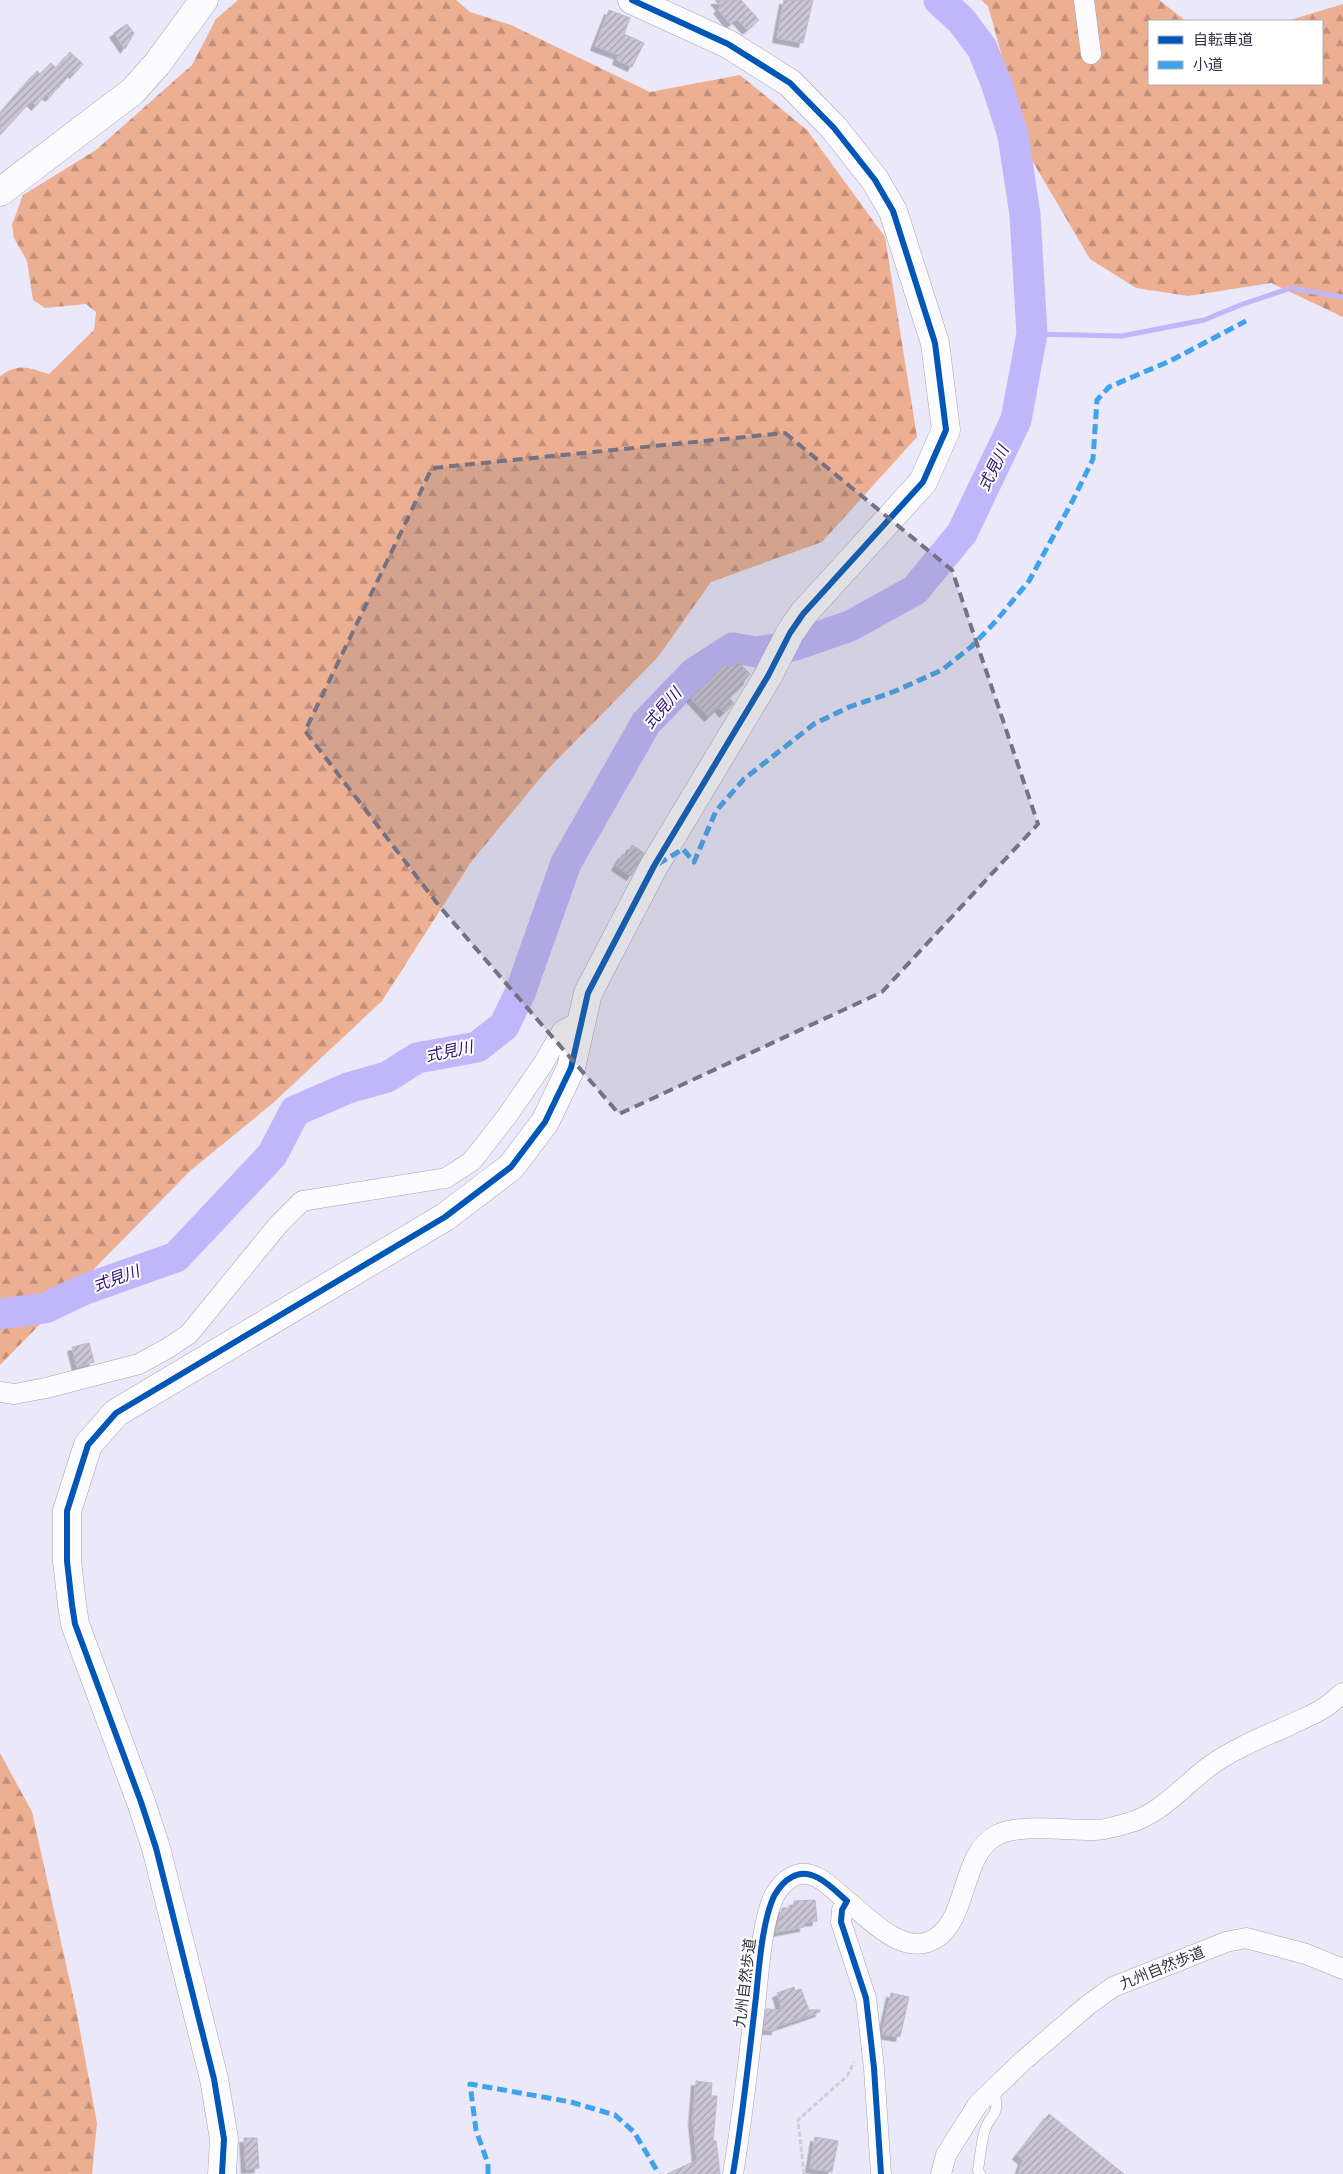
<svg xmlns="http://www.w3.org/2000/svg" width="1343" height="2174" font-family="'DM Sans','Noto Sans JP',sans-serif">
  <defs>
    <pattern id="forest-firs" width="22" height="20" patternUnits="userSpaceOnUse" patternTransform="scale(1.25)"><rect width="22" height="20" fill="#edaf92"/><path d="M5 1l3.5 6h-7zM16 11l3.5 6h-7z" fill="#c18f79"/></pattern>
    <pattern id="building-hatch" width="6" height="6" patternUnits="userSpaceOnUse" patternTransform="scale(1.25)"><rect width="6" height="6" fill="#cbc5d5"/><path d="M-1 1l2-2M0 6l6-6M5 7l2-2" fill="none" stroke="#a6a1ae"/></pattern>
    <filter id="shadow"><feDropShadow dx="-4.5" dy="4.5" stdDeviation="0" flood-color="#0004"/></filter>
  </defs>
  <rect width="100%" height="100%" fill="#eae8f9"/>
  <!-- forest -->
  <path fill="url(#forest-firs)" d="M238,0H456L470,12L511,25L650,92L740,75L807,130L885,237L917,437L822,542L711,582L658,657L547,770L471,862L382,1001L273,1103L190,1171L0,1365V376C20,362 28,368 49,374L94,330L96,312L86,304L45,308L33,300L27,261L14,238L12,225L23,195L96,150L192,65L216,19Z
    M981,0H1159L1186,21H1149V84H1322V21H1287L1343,4V317L1271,283L1188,296L1136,288L1090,259L1030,157L988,6Z
    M0,1753L32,1812L76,2009L97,2123L92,2174H0Z"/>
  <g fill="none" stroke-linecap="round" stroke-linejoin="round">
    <!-- stream -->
    <path stroke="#c0b6fa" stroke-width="5" d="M1032,334L1122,336L1204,320L1243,304L1291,288L1343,297"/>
    <!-- river -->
    <path stroke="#c0b6fa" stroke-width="31" d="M0,1314L45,1308L83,1290L176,1257L272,1155L295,1111L348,1088L387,1077L417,1058L477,1047L504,1026L520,993L566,863L646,723L694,673L733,648L757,652L792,646L850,626L915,590L962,533L1016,420L1032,334L1025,215L1013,135L997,85L982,48L961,20L939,0"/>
  </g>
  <!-- building -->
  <path fill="url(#building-hatch)" stroke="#beb9c8" filter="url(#shadow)" d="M715,0H741L759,20L747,30L737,19L730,24L718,9L721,7Z
    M784,0H813L803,43L777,38Z
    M609,10L630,18L624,34L644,43L632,67L617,60L619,55L595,46Z
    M127,24L134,33L125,49L114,33Z
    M70,52L83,64L74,74L72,72L50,97L46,94L36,106L31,101L0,135V113L37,71L40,74L51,63L56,68Z
    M738,662L750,674L743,682L744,684L729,698L734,703L724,713L719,707L709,717L691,698L726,664L731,670Z
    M632,845L644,853L631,876L616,866L623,854L626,856Z
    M89,1343L94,1362L77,1367L72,1347Z
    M815,1900L817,1921L804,1922V1927L776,1932L782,1908H794V1901Z
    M794,1987L795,1991L801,1989L809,2010H820V2012L776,2027V2030H764L766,2009L782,2010L777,1993Z
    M891,1993L909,1997L900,2037L882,2034Z
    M696,2081L712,2083L711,2096H717L713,2141H716L720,2174H667L697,2160L693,2121Z
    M1049,2114L1124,2174H1018L1023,2160L1017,2155Z
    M815,2137L838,2141L832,2172L810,2168Z
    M244,2138H257L259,2168L246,2169Z"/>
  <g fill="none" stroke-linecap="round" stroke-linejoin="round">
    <defs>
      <path id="lane" d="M980,2174L978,2170C980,2158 981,2145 984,2133C990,2110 1001,2121 994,2089"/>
      <path id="street" d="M1084,0L1091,54
        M0,1392L14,1394L46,1388L139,1364L168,1348L189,1334L278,1225L302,1201L446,1178L472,1161L507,1116L543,1064L562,1031L582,1020
        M847,1901C868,1917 898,1952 928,1942C970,1927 958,1855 997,1835C1020,1823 1068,1831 1095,1830C1105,1830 1118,1826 1128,1823C1160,1815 1185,1784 1211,1765C1235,1748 1265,1736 1292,1724C1302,1719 1313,1715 1322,1709C1330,1705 1336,1698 1343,1693
        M733,2174C743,2115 749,2056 756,1997C759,1968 762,1922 774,1896C778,1889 784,1881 792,1877C812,1865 833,1889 847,1901L842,1910L841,1922L866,1998L874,2068L881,2174
        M941,2174L946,2155L978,2104L1024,2060L1088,2005L1113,1987L1226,1942L1246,1938L1306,1954L1343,1969"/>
      <path id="secondary" d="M0,192L133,91L157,64L204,0
        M222,2174L224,2139L214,2079L156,1848L141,1802L75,1624L72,1605L67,1561V1511L88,1445L116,1413L445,1217L511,1167L545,1122L571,1068L588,993L654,866L768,676L790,633L803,614L923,482L946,430L935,343L893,211L875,180L834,128L790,83L728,44L632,0"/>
    </defs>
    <!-- lane casing -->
    <use href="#lane" stroke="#a6a4b4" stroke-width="11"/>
    <!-- street casing -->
    <use href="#street" stroke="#a6a4b4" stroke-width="21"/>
    <!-- secondary casing -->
    <use href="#secondary" stroke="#a6a4b4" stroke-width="29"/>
    <!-- path -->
    <path stroke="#cfced4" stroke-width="3" stroke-dasharray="5 2.5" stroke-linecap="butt" d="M804,2174L798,2120L847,2076L854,2062"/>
    <!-- lane -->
    <use href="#lane" stroke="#fcfcfe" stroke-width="10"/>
    <!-- street -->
    <use href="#street" stroke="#fcfcfe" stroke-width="20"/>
    <!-- secondary -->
    <use href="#secondary" stroke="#fcfcfe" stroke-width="28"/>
    <!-- quiet -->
    <path stroke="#3ea3ec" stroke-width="5" stroke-dasharray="10 5" stroke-linecap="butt" d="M658,864L683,849L694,862L716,811L744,779L814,724L849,707L893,692L942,670L972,646L996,621L1029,581L1073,500L1093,459L1097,400L1109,387L1170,361L1246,321
      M488,2174V2164L476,2130L470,2084L571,2102L615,2115L634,2132L659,2174"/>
    <defs>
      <path id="cycleway" d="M222,2174L224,2139L214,2079L156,1848L141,1802L75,1624L72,1605L67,1561V1511L88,1445L116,1413L445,1217L511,1167L545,1122L571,1068L588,993L654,866L768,676L790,633L803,614L923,482L946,430L935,343L893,211L875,180L834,128L790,83L728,44L632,0
        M733,2174C743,2115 749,2056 756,1997C759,1968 762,1922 774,1896C778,1889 784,1881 792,1877C812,1865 833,1889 847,1901L842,1910L841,1922L866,1998L874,2068L881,2174"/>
    </defs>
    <!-- cycleway casing -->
    <use href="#cycleway" stroke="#fff" stroke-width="9"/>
    <!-- cycleway -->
    <use href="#cycleway" stroke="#0057b8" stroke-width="6"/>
  </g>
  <!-- marked area -->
  <path fill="#747283" fill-opacity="0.2" stroke="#747283" stroke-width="4" stroke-dasharray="10 6" stroke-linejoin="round" d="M785,433L952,570L1038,824L882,992L619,1114L440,907L305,731L432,468Z"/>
  <g text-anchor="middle" stroke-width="4" stroke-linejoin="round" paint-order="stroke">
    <!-- street labels -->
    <g font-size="15" fill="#343244" stroke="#fff">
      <text transform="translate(1162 1968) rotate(-22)" y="5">九州自然歩道</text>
      <text transform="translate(745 1983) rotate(-83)" y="5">九州自然歩道</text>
    </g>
    <!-- water labels -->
    <g font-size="16" font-style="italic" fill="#311071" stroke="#fff">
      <text transform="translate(993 468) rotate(-64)" y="6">式見川</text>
      <text transform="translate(662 708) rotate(-49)" y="6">式見川</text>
      <text transform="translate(449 1051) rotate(-12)" y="6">式見川</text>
      <text transform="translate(116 1278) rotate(-20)" y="6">式見川</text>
    </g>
  </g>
  <!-- legend -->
  <rect x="1148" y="20" width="175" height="65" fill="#ffffff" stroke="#aeadb4"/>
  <rect x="1158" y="36" width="25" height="8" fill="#0057b8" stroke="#aeadb4"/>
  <text x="1193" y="45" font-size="15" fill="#343244">自転車道</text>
  <rect x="1158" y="61" width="25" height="8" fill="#3ea3ec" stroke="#aeadb4"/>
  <text x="1193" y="70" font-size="15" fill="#343244">小道</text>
</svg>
